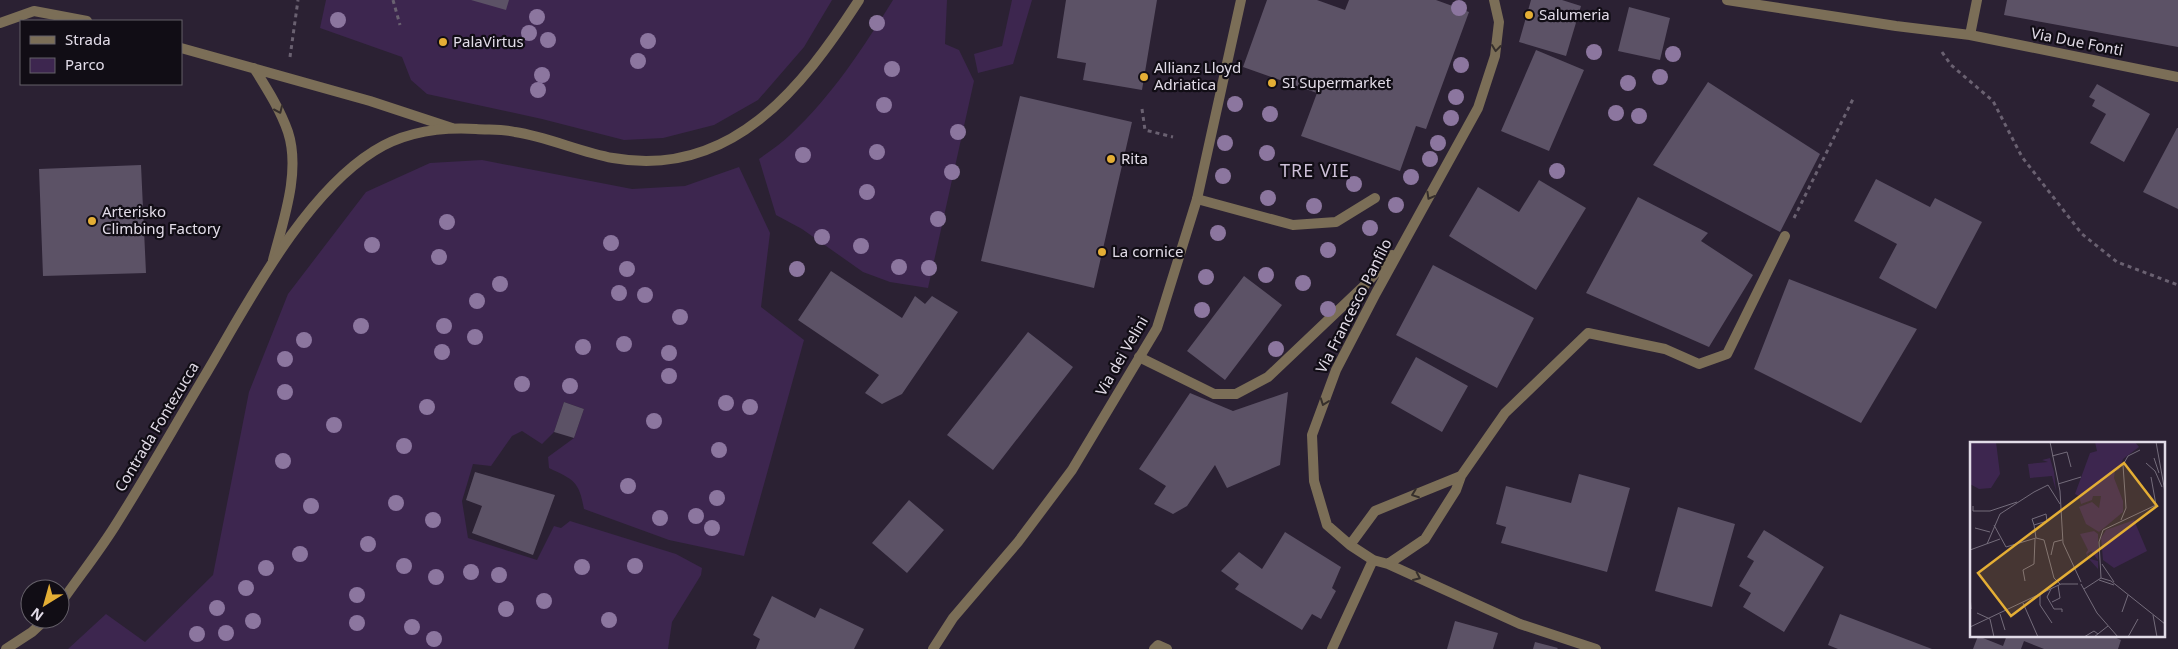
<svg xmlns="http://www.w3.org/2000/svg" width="2178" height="649" font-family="'Noto Sans',sans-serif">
  <rect width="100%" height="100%" fill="#2b2133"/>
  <!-- green -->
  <path fill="#3d264f" d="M326,0H832L804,47L758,100L714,125L663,138L624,140L542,119L427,94L411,80L402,57L320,28Z
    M893,0H947L945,44L959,50L974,81L928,288L890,282L863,272L802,229L776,215L759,159C770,151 781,144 790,135C832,96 863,48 893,0Z
    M1012,0H1032L1013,64L978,73L974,54L1002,46Z
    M482,160L632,189L685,186L739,167L770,233L761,307L804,340L744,556L669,540L584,509C579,481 574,480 549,468L548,457L574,438L584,409L564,402L554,432L542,444L522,431L512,436L491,466L473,464L462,501L468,538L537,560L554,526L561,528L570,521L676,554L702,568L701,575L672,622L668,649H68L106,614L145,642L213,575L249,392L288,294L366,192L430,163Z"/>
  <!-- building -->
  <path fill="#5c5266" d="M471,0H509L506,10Z
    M1066,0H1157L1142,90L1083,80L1086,63L1057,58Z
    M1267,0H1317L1345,10L1349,0H1436L1469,12L1426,129L1416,126L1400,171L1301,136L1317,93L1243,67Z
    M1531,0H1562L1581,6L1566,56L1519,42Z
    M2007,0H2178V47L2004,15Z
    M1629,7L1670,18L1660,60L1618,51Z
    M1536,50L1584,70L1549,151L1501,131Z
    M1708,82L1820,154L1780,232L1653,165Z
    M2097,84L2150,114L2124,162L2090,143L2106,114L2092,106L2095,100L2089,97Z
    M1020,96L1132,122L1094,288L981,261Z
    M2177,128H2178V209L2143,192Z
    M141,165L146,273L43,276L39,169Z
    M1876,179L1930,207L1935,198L1982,222L1936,309L1879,278L1897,244L1854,221Z
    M1539,180L1586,208L1536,290L1449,236L1478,187L1519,212Z
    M1638,197L1708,233L1701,241L1753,275L1709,347L1586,293Z
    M1433,265L1534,318L1497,388L1396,335Z
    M831,271L902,318L915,296L925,304L932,296L958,312L902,394L882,404L865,393L879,375L798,320Z
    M1244,276L1282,305L1225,380L1187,351Z
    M1789,279L1917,329L1861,423L1754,369Z
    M1028,332L1073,367L993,470L947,435Z
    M1416,357L1468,386L1442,432L1391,403Z
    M1288,392L1280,465L1227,488L1215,465L1187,506L1173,514L1154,504L1166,486L1139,469L1190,393L1233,411Z
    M564,402L584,409L574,438L554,432Z
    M475,472L555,495L533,555L472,533L482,506L466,500Z
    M1579,474L1630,488L1607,572L1501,543L1506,527L1496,524L1506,486L1571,503Z
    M909,500L944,530L907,573L872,543Z
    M1678,507L1735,524L1712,607L1655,591Z
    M1764,530L1824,567L1784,632L1743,607L1751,593L1739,586L1754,561L1747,557Z
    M1285,532L1341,567L1332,588L1336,591L1321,619L1312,614L1302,630L1235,589L1239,584L1221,571L1239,552L1262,569Z
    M772,596L815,618L820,608L864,629L854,649H756L760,639L753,635Z
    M1840,614L1932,649H1838L1828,645Z
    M1455,621L1498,633L1493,649H1447Z
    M2007,635H2109L2121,640L2118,649H2044L2024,641L2021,649H1973L1978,636L2003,646Z
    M1535,642L1558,648L1557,649H1533Z"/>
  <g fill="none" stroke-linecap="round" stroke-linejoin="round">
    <!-- path -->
    <path stroke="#6a6171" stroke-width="3" stroke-dasharray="4 4" stroke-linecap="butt" d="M393,0L400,25
      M1942,52L1951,65L1993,101L2022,157L2082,234L2117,262L2178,285
      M290,57L298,0
      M1142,109L1145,130L1173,137
      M1794,218L1854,97"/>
    <!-- service -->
    <path stroke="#7b6e57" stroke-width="10" d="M1197,199L1293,225L1336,222L1375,198
      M1154,649L1158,645L1167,649
      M1332,649L1373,560"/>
    <!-- minor -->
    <path stroke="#7b6e57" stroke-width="10" d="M1494,0L1499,22L1495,56L1478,108L1376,293L1336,370L1312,435L1314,481L1327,525L1350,545L1373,560L1388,564L1520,624L1596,649
      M1727,0L1896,26L1970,35L2178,77
      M0,23L34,11L87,21
      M1970,35L1977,0
      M181,48L370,101L452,128
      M254,68C267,89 280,109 288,132C301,172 283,221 273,260
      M1139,357L1214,394H1236L1268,377L1365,285L1392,255
      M1350,545L1375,511L1461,476
      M1388,564L1425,539L1456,490L1461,476L1505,413L1588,333L1665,349L1699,364L1727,354L1785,236"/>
    <!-- tertiary -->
    <path stroke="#7b6e57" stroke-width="10" d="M60,604C78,578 98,553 115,526C146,477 174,427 204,377C247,305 302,196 374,151C404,132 442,127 476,129C489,130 503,129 515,132C548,137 580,152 613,158C731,179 802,88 859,0
      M6,649L32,632L46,619
      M933,649L953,618L1018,542L1072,470L1157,328L1197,199L1241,0"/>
  </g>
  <!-- trees -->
  <g fill="#8c769f">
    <circle cx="1459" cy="8" r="8"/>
    <circle cx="537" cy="17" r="8"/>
    <circle cx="338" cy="20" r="8"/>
    <circle cx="877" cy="23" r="8"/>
    <circle cx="529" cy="33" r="8"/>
    <circle cx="548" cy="40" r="8"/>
    <circle cx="648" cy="41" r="8"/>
    <circle cx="1594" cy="52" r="8"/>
    <circle cx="1673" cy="54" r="8"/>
    <circle cx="638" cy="61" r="8"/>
    <circle cx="1461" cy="65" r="8"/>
    <circle cx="892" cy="69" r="8"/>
    <circle cx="542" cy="75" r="8"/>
    <circle cx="1660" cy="77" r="8"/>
    <circle cx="1628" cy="83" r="8"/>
    <circle cx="538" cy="90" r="8"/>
    <circle cx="1456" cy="97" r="8"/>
    <circle cx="1235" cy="104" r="8"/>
    <circle cx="884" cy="105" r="8"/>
    <circle cx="1616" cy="113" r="8"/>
    <circle cx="1270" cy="114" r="8"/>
    <circle cx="1639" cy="116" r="8"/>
    <circle cx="1451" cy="118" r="8"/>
    <circle cx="958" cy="132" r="8"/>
    <circle cx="1225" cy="143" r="8"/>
    <circle cx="1438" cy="143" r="8"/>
    <circle cx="877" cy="152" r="8"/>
    <circle cx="1267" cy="153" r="8"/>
    <circle cx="803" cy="155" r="8"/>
    <circle cx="1430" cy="159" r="8"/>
    <circle cx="1557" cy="171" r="8"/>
    <circle cx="952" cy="172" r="8"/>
    <circle cx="1223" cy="176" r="8"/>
    <circle cx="1411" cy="177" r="8"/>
    <circle cx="1354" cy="184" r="8"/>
    <circle cx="867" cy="192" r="8"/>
    <circle cx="1268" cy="198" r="8"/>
    <circle cx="1396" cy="205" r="8"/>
    <circle cx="1314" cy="206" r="8"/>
    <circle cx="938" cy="219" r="8"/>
    <circle cx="447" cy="222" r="8"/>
    <circle cx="1370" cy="228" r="8"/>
    <circle cx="1218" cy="233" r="8"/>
    <circle cx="822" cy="237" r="8"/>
    <circle cx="611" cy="243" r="8"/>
    <circle cx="372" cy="245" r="8"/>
    <circle cx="861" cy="246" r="8"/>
    <circle cx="1328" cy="250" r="8"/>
    <circle cx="439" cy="257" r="8"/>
    <circle cx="899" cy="267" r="8"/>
    <circle cx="929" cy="268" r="8"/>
    <circle cx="627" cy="269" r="8"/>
    <circle cx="797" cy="269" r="8"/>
    <circle cx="1266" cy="275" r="8"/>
    <circle cx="1206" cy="277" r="8"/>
    <circle cx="1303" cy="283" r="8"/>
    <circle cx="500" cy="284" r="8"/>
    <circle cx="619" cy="293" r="8"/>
    <circle cx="645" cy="295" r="8"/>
    <circle cx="477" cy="301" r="8"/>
    <circle cx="1328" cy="309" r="8"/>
    <circle cx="1202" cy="310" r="8"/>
    <circle cx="680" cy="317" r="8"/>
    <circle cx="361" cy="326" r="8"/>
    <circle cx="444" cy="326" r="8"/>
    <circle cx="475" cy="337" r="8"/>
    <circle cx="304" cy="340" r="8"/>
    <circle cx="624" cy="344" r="8"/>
    <circle cx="583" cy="347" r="8"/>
    <circle cx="1276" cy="349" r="8"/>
    <circle cx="442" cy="352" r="8"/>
    <circle cx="669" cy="353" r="8"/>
    <circle cx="285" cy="359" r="8"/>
    <circle cx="669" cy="376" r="8"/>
    <circle cx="522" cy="384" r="8"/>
    <circle cx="570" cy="386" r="8"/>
    <circle cx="285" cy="392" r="8"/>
    <circle cx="726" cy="403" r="8"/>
    <circle cx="427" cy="407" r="8"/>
    <circle cx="750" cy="407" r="8"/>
    <circle cx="654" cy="421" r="8"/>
    <circle cx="334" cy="425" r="8"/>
    <circle cx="404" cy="446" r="8"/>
    <circle cx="719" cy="450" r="8"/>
    <circle cx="283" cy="461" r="8"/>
    <circle cx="628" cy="486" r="8"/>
    <circle cx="717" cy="498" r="8"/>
    <circle cx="396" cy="503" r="8"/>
    <circle cx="311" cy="506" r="8"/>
    <circle cx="696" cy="516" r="8"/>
    <circle cx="660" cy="518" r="8"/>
    <circle cx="433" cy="520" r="8"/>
    <circle cx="712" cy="528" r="8"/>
    <circle cx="368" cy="544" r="8"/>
    <circle cx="300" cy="554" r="8"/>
    <circle cx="404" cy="566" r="8"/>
    <circle cx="635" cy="566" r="8"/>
    <circle cx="582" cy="567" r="8"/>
    <circle cx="266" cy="568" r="8"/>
    <circle cx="471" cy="572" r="8"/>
    <circle cx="499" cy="575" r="8"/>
    <circle cx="436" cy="577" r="8"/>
    <circle cx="246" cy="588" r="8"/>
    <circle cx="357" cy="595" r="8"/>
    <circle cx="544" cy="601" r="8"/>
    <circle cx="217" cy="608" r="8"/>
    <circle cx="506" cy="609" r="8"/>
    <circle cx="609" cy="620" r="8"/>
    <circle cx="253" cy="621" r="8"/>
    <circle cx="357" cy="623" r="8"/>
    <circle cx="412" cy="627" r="8"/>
    <circle cx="226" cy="633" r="8"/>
    <circle cx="197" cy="634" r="8"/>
    <circle cx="434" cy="639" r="8"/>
  </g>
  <!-- one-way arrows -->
  <defs><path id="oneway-chevron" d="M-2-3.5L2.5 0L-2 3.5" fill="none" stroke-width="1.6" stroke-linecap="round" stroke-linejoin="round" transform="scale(1.25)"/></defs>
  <g stroke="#362f2c">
    <use href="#oneway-chevron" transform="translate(1496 48) rotate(97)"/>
    <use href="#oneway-chevron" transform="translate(279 110) rotate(66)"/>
    <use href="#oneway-chevron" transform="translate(1430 196) rotate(119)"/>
    <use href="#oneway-chevron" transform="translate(1324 402) rotate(110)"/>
    <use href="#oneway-chevron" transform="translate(1415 494) rotate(159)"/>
    <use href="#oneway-chevron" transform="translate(1417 577) rotate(25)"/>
  </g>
  <!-- markers -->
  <g fill="#e4ae35" stroke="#110d15" stroke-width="2">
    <circle cx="1529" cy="15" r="5"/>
    <circle cx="443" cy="42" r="5"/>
    <circle cx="1144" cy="77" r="5"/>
    <circle cx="1272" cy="83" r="5"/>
    <circle cx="1111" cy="159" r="5"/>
    <circle cx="92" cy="221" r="5"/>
    <circle cx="1102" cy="252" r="5"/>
  </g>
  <g text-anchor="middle" stroke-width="4.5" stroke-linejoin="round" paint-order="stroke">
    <!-- poi labels -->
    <g font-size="15" fill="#e2dce8" stroke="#110d15" text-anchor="start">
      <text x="1539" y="20">Salumeria</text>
      <text x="453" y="47">PalaVirtus</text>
      <text x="1154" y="73">Allianz Lloyd<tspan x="1154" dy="17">Adriatica</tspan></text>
      <text x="1282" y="88">SI Supermarket</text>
      <text x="1121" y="164">Rita</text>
      <text x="102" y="217">Arterisko<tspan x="102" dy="17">Climbing Factory</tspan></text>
      <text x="1112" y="257">La cornice</text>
    </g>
    <!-- street labels -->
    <g font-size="15" fill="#e2dce8" stroke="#110d15">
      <text transform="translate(2077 42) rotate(11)" y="5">Via Due Fonti</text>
      <text transform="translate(1354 306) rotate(-63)" y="5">Via Francesco Panfilo</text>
      <text transform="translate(1122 356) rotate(-60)" y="5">Via dei Velini</text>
      <text transform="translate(157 427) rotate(-59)" y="5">Contrada Fontezucca</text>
    </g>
    <!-- quarter labels -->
    <g font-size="18" letter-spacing="1" fill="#ccbfd7" stroke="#110d15">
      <text x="1315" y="177">TRE VIE</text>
    </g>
  </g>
  <!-- overview -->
  <g transform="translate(1970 442)">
    <rect width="195" height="195" fill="#2b2133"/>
    <path d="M0,0H26L30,32L21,46L9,47L0,42ZM125,0H165L169,5L153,17L149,28L145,29L144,36L153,59V70L129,90L116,82L109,65L122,60L129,66L131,54H123L122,58L111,62L109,54L105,52L120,11L127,9ZM80,16L84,30L86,49L82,34L60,36L58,22L78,20L82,33L78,20L72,18ZM164,78L177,109L144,126L133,118L131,96L136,88ZM124,89L128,92V118L121,109L117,112L120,117L128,119V127L118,116L116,111L118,108L110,92Z" fill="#3d264f"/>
    <path fill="none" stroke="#746c7b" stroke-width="1" d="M80,0L90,49L93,101L111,140M186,0L195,50M82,14L97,10L101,25M184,16L189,31M176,21L185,29L192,45M88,42L111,35M3,64V69H20L47,60M151,78L156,66L153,23L158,14L170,8M24,83L36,105L66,96L74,98L84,136L90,142M64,83L62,77L76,72L77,79L64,83L66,96M5,86L20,90M17,102L30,72L64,50L78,43L90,62M0,108L30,97M81,113L84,100L92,98M132,122L144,140M131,136L141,139L195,182M129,138L144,143M55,139L53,128L64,122L65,97M111,142L127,171L148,195M81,147L77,155L84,167H92V170M114,147L131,136L129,100L133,88L186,63L181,35M0,152L1,167M70,153V163L82,181M82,160L90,156L88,143M53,161L68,195M152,170L158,153M7,171L20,177L24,195M30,172L35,188M183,173L187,195M0,185L91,142H108M114,195L124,189L128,192M124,195L138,184M158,195L168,177"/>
    <path fill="#e4ae35" fill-opacity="0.15" stroke="#e4ae35" stroke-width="2.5" d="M154,21L187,64L41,174L8,131Z"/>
    <rect width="195" height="195" fill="none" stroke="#e2dce8" stroke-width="2.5"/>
  </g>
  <!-- legend -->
  <rect x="20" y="20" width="162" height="65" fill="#110d15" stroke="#656069"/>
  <rect x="30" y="36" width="25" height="8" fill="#7b6e57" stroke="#656069"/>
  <text x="65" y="45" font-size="15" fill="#e2dce8">Strada</text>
  <rect x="30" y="58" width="25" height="15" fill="#3d264f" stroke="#656069"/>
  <text x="65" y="70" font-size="15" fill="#e2dce8">Parco</text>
  <!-- north arrow -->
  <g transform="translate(45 604) rotate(217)"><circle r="24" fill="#110d15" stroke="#656069"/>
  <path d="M0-4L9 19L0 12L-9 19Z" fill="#e4ae35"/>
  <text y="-8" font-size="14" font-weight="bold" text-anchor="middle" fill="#e2dce8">N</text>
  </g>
</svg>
